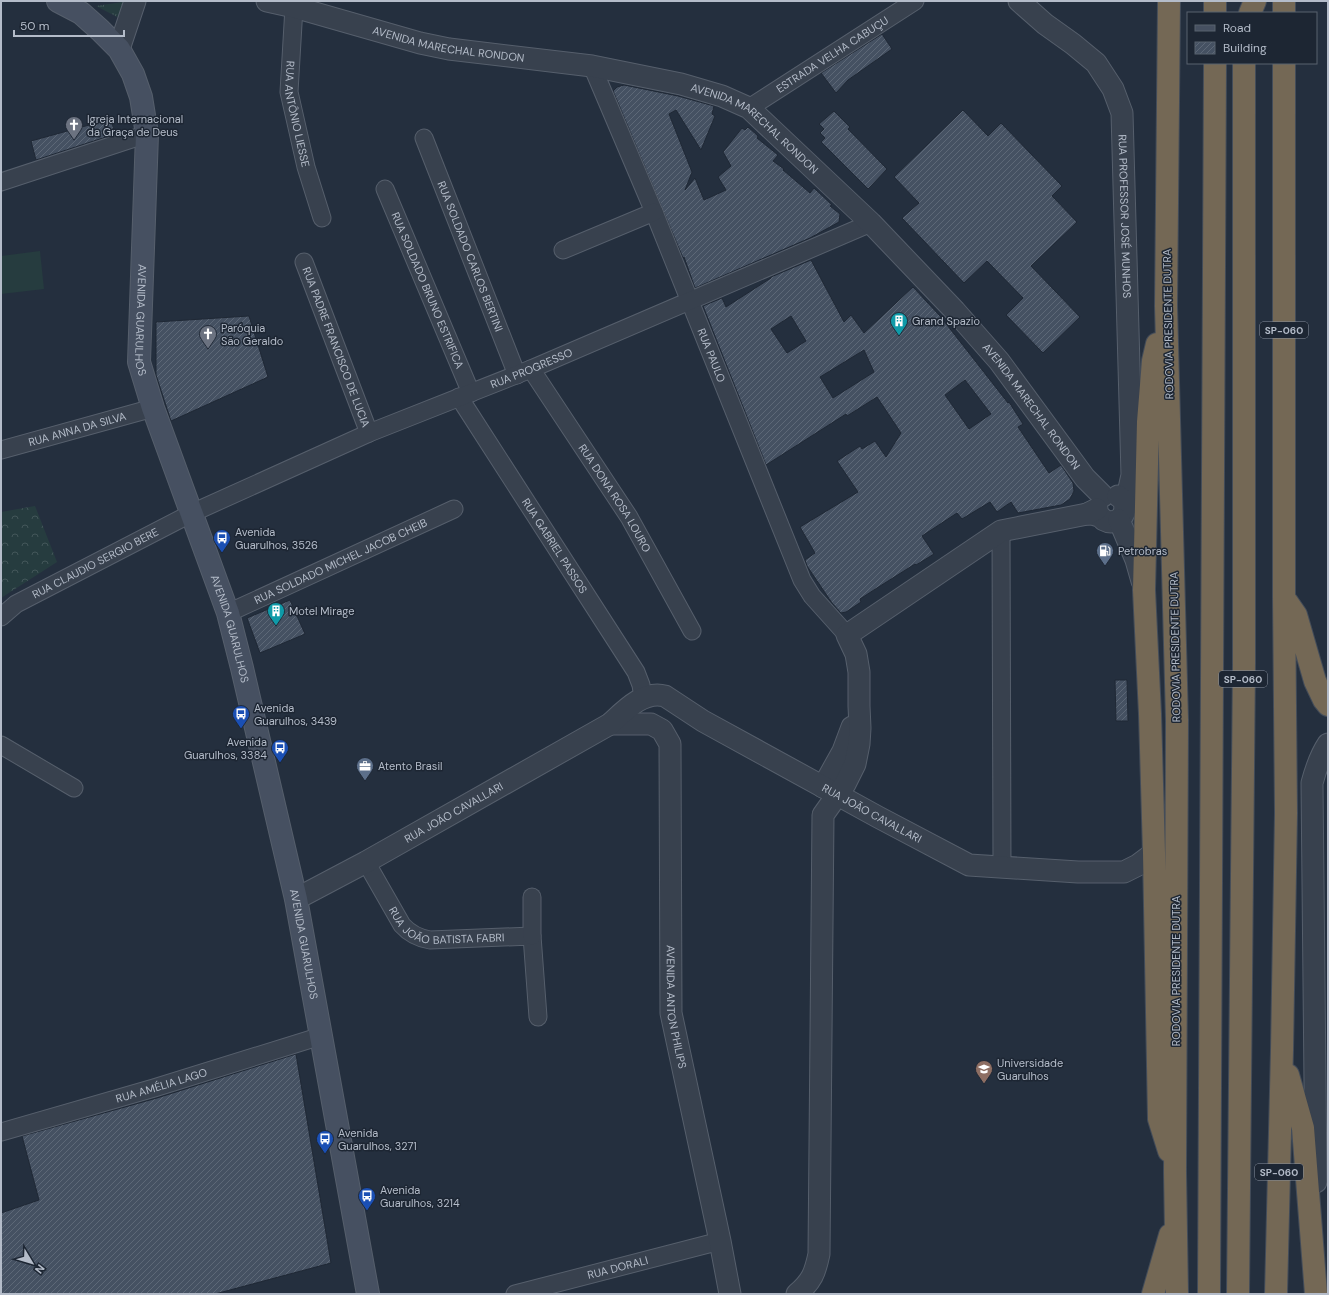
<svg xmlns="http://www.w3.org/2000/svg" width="1329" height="1295" font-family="'DM Sans',sans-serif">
  <defs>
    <pattern id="grass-tufts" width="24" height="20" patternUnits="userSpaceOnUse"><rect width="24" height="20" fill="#263c3f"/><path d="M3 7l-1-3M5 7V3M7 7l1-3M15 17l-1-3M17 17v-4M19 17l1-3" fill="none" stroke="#435659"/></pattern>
    <pattern id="forest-crowns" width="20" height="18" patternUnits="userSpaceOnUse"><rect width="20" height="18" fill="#263c3f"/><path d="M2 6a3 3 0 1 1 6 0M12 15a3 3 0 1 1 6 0" fill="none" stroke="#435659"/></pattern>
    <pattern id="building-hatch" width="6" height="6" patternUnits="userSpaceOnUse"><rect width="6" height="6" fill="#455162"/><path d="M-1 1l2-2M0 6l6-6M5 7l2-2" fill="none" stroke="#5d6877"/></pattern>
  </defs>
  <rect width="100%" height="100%" fill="#242f3e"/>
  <!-- grass -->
  <path fill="url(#grass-tufts)" d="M129,1L123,20L96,6Z"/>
  <!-- forest -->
  <path fill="url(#forest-crowns)" d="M35,506L57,562L1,598V512Z"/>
  <!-- pitch -->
  <path fill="#263c3f" d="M40,251L44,289L1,294V256Z"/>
  <!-- building -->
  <path fill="url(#building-hatch)" stroke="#1f2835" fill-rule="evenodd" d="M882,34L892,49L848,80L836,93L821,73Z
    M624,85L678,96L714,106L712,114L715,116L701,150L676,110L669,114L692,172L685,190L695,178L704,200L726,190L718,177L731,166L723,152L742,128L745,130L748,127L758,136L757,138L778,155L773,161L784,169L783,170L810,193L814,188L832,205L830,206L840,214L839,222L810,238L695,288L684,257L683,258L613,91L617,87Z
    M963,110L988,136L1001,123L1062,186L1052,196L1077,222L1031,266L1080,317L1043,353L1006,315L1023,298L987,261L964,283L902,218L919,203L894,177Z
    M834,111L850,127L848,129L887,169L868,189L821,142L825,138L820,133L824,129L819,124Z
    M111,119L115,134L36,160L31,141Z
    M811,260L844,322L851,315L864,333L913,287L940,316L1008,403L1009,402L1023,424L1018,427L1049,473L1061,465L1073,483L1074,491L1070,499L1061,505L1018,513L1011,502L997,512L990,502L962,519L957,513L922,536L934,554L916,565L915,564L877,588L860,599L861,602L846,612L841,613L832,603L807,566L805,560L815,553L800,527L858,492L837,461L860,446L862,449L875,441L886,457L901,433L877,397L847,416L846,414L766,465L703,306L722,298L726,307L771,278V277ZM791,316L806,341L787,353L771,329ZM864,350L874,372L833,398L820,377ZM965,380L991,414L969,429L945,395Z
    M249,316L268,377L171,421L156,375V322Z
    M290,600L305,634L260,653L247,618Z
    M1115,680H1127L1128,721H1116Z
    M296,1054L331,1263L215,1294H1V1213L39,1200L22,1136L157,1098Z"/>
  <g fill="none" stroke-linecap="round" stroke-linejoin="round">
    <defs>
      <g id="minor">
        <path id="s1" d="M294,7L289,92L306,167L322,218"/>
        <path id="s2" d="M592,66L654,212L802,580L812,596L847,635"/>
        <path id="s3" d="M749,108L915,1"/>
        <path id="s4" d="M424,138L517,375"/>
        <path d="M1,182L147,134"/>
        <path id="s5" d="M385,189L471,393"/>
        <path d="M563,250L654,212"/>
        <path id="s6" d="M304,262L369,433"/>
        <path id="s7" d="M531,369L629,517L692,631"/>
        <path id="s8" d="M459,397L636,672L641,685L643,698"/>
        <path id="s9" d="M1,450L153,408"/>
        <path d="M1001,531L1002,866"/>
        <path id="s10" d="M228,613L454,509"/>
        <path id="s11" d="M1,617L16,604L192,513L369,433L531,369L871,223"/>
        <path d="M1,745L74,788"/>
        <path id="s12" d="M366,862L402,925C410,934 418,938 430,940L532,936L538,1017"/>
        <path d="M532,936V897"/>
        <path id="s13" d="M1,1132L154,1088L321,1036"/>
        <path id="s14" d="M515,1294L720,1241"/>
      </g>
      <g id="tertiary">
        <path id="s15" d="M267,1L294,7L420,43L449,49L592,66L681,84L722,96L749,108L871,223L955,311L999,361L1085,478L1103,496"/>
        <path id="s16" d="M1019,1L1045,24L1073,44L1096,63L1113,89L1122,113L1132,475L1125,507"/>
        <path d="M119,49L135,1"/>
        <path d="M1087,514C1091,514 1096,515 1099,516C1101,517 1103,519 1104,520C1113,525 1124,519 1125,509C1126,503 1123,499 1118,496"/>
        <path d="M1119,520L1136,560L1142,581"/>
        <path id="s17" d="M610,724H651L662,730L670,744L671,1013L720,1241L730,1294"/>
        <path d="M823,787L843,751L852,727"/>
        <path id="s18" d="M296,899L366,862L610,724C625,710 644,690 665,696L703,721L878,817L969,865L1078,872H1124L1138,865L1154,853"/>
        <path d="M1316,1182L1312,783C1316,768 1320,756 1328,744"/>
        <path d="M797,1294C812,1281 815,1273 819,1254L823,815L845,784L855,764L859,744L860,728L859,706V672L856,654L847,635L1001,531L1087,514L1097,509"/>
      </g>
      <g id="secondary">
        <path id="s19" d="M58,1L81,13L100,30L119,49L133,74L141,97L147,134L139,362L153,408L228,613L242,668L296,899L368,1294"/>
      </g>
      <path id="motorway" d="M1169,1L1166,306L1177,720L1175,1172L1177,1294
        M1215,13V1
        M1250,13L1255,1
        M1284,13V1
        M1157,344L1153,361L1148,422L1144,590L1150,714L1154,853L1159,1119L1169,1151
        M1287,602L1296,615L1315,681L1324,700L1328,705
        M1288,1075L1303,1128L1316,1294
        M1153,1294L1170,1235
        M1209,1294L1215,63
        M1238,1294L1244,664V63
        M1276,1294L1282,1050L1286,813L1284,598V63"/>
    </defs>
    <!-- minor casing -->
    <use href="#minor" stroke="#565f6c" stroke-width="19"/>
    <!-- tertiary casing -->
    <use href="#tertiary" stroke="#565f6c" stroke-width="23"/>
    <!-- secondary casing -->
    <use href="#secondary" stroke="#565f6c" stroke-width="24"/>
    <!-- motorway casing -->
    <use href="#motorway" stroke="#434c59" stroke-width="24"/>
    <!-- minor -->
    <use href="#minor" stroke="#38414e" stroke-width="17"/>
    <!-- tertiary -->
    <use href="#tertiary" stroke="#38414e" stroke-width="21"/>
    <!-- secondary -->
    <use href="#secondary" stroke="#465061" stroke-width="22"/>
    <!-- motorway -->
    <use href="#motorway" stroke="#746855" stroke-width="22"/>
  </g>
  <!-- icons -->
  <defs>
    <symbol id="church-pin" viewBox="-11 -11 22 30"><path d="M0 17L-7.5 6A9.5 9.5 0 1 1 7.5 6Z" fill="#6b7280" stroke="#1d2633"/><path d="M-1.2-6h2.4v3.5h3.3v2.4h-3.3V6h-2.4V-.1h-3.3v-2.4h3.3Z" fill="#fff"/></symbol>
    <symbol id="building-pin" viewBox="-11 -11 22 30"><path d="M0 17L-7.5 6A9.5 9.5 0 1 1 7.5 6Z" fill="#0f9aa8" stroke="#1d2633"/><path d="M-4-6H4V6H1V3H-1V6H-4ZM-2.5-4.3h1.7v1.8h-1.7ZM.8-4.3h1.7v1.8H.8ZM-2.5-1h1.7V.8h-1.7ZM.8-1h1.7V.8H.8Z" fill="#fff"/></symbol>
    <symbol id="bus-pin" viewBox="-11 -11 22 30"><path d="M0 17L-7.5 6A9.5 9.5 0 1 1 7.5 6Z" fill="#1a4fb4" stroke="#1d2633"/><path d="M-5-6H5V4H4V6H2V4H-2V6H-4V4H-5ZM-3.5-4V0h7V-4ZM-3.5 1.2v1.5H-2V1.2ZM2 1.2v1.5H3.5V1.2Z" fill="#fff"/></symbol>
    <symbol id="fuel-pin" viewBox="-11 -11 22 30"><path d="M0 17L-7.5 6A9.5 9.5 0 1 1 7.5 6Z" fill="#5c6f8a" stroke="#1d2633"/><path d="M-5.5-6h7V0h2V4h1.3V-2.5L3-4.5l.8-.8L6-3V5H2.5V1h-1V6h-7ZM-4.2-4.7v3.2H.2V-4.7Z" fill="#fff"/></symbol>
    <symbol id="office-pin" viewBox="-11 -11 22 30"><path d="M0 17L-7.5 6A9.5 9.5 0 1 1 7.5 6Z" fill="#5c6f8a" stroke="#1d2633"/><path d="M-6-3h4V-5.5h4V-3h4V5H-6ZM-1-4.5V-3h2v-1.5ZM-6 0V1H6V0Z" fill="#fff"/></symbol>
    <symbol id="university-pin" viewBox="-11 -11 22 30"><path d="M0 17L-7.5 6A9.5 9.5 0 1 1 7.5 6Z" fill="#8d6e63" stroke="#1d2633"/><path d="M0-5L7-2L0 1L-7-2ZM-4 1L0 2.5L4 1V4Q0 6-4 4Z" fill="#fff"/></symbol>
  </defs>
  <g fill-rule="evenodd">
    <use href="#church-pin" x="64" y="115" width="20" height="27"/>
    <use href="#building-pin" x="889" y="311" width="20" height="27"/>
    <use href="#church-pin" x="198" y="324" width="20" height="27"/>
    <use href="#bus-pin" x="212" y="528" width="20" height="27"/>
    <use href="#fuel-pin" x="1095" y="541" width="20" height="27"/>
    <use href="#building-pin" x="266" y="601" width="20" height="27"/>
    <use href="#bus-pin" x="231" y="704" width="20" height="27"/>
    <use href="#bus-pin" x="270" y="738" width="20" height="27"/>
    <use href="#office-pin" x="355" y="756" width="20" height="27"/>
    <use href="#university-pin" x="974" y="1059" width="20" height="27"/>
    <use href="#bus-pin" x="315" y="1129" width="20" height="27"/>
    <use href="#bus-pin" x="357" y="1186" width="20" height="27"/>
  </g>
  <g text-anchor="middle" stroke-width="3" stroke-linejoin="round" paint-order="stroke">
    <!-- shield labels -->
    <g fill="#1d2633" stroke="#878f9c" stroke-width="1">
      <rect x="1260" y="322" width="48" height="16" rx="3"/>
      <rect x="1219" y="671" width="48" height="16" rx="3"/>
      <rect x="1255" y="1164" width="48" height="16" rx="3"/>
    </g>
    <g font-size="10" font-weight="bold" fill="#b4bcc9">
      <text x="1284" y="334">SP-060</text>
      <text x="1243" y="683">SP-060</text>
      <text x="1279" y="1176">SP-060</text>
    </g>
    <!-- street labels -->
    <g font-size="11" fill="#b4bcc9" stroke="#1d2633">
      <text dy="4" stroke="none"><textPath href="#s15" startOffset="187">AVENIDA MARECHAL RONDON</textPath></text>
      <text dy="4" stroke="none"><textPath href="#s3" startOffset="99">ESTRADA VELHA CABUÇU</textPath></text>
      <text dy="4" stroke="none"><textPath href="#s1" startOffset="108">RUA ANTÔNIO LIESSE</textPath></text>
      <text dy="4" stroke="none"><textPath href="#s15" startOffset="511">AVENIDA MARECHAL RONDON</textPath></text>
      <text dy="4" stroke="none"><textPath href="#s16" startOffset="259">RUA PROFESSOR JOSÉ MUNHOS</textPath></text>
      <text dy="4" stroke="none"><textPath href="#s4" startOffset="127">RUA SOLDADO CARLOS BERTINI</textPath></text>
      <text dy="4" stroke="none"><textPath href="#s5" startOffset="110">RUA SOLDADO BRUNO ESTRIFICA</textPath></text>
      <text dy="4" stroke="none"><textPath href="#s19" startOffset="355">AVENIDA GUARULHOS</textPath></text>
      <text transform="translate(1168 324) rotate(-91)" y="4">RODOVIA PRESIDENTE DUTRA</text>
      <text dy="4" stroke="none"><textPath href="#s6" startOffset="91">RUA PADRE FRANCISCO DE LUCIA</textPath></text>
      <text dy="4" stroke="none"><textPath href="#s2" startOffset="313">RUA PAULO</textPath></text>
      <text dy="4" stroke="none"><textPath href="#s11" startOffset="587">RUA PROGRESSO</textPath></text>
      <text dy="4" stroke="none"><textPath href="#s15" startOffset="907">AVENIDA MARECHAL RONDON</textPath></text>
      <text dy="4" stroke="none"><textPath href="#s9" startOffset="79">RUA ANNA DA SILVA</textPath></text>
      <text dy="4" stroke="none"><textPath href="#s7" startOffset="154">RUA DONA ROSA LOURO</textPath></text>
      <text dy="4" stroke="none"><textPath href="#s8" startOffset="177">RUA GABRIEL PASSOS</textPath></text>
      <text dy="4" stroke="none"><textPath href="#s10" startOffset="124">RUA SOLDADO MICHEL JACOB CHEIB</textPath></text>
      <text dy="4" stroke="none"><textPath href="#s11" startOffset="109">RUA CLAUDIO SERGIO BERE</textPath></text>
      <text dy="4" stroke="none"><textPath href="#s19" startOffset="679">AVENIDA GUARULHOS</textPath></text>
      <text transform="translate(1175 647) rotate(-91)" y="4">RODOVIA PRESIDENTE DUTRA</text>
      <text dy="4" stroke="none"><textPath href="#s18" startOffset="180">RUA JOÃO CAVALLARI</textPath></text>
      <text dy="4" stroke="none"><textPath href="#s18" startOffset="662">RUA JOÃO CAVALLARI</textPath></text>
      <text dy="4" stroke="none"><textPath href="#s12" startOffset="116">RUA JOÃO BATISTA FABRI</textPath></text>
      <text dy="4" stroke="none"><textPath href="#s19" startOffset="1003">AVENIDA GUARULHOS</textPath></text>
      <text transform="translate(1176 971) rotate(-90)" y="4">RODOVIA PRESIDENTE DUTRA</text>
      <text dy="4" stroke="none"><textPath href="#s17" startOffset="333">AVENIDA ANTON PHILIPS</textPath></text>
      <text dy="4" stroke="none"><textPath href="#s13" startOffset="167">RUA AMÉLIA LAGO</textPath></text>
      <text dy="4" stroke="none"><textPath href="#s14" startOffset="106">RUA DORALI</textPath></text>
    </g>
    <!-- poi labels -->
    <g font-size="11" fill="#b4bcc9" stroke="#1d2633" text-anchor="start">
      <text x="87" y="123">Igreja Internacional<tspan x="87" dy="13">da Graça de Deus</tspan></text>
      <text x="912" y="325">Grand Spazio</text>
      <text x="221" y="332">Paróquia<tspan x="221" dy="13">São Geraldo</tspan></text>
      <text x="235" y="536">Avenida<tspan x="235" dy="13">Guarulhos, 3526</tspan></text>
      <text x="1118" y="555">Petrobras</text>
      <text x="289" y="615">Motel Mirage</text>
      <text x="254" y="712">Avenida<tspan x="254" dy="13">Guarulhos, 3439</tspan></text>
      <text x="267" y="746" text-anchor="end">Avenida<tspan x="267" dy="13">Guarulhos, 3384</tspan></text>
      <text x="378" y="770">Atento Brasil</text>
      <text x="997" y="1067">Universidade<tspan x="997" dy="13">Guarulhos</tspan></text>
      <text x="338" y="1137">Avenida<tspan x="338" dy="13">Guarulhos, 3271</tspan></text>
      <text x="380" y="1194">Avenida<tspan x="380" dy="13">Guarulhos, 3214</tspan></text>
    </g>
  </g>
  <!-- border -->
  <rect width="1329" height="1295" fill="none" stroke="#b4bcc9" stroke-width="4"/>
  <!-- legend -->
  <rect x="1187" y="12" width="130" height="52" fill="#1d2633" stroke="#59626f"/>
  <rect x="1195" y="25" width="20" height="6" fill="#465061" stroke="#59626f"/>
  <text x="1223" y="32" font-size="12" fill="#b4bcc9">Road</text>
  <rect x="1195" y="42" width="20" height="12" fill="url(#building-hatch)" stroke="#59626f"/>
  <text x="1223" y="52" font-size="12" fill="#b4bcc9">Building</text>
  <!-- north arrow -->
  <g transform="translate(32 1263) rotate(128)" stroke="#1d2633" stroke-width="3" paint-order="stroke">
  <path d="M0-3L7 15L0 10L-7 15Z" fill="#b4bcc9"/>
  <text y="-6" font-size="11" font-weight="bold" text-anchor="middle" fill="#b4bcc9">N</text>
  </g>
  <!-- scale -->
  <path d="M14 30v6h110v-6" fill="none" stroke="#b4bcc9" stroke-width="2"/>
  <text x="20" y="30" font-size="12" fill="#b4bcc9" stroke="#1d2633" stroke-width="3" paint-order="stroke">50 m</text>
</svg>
